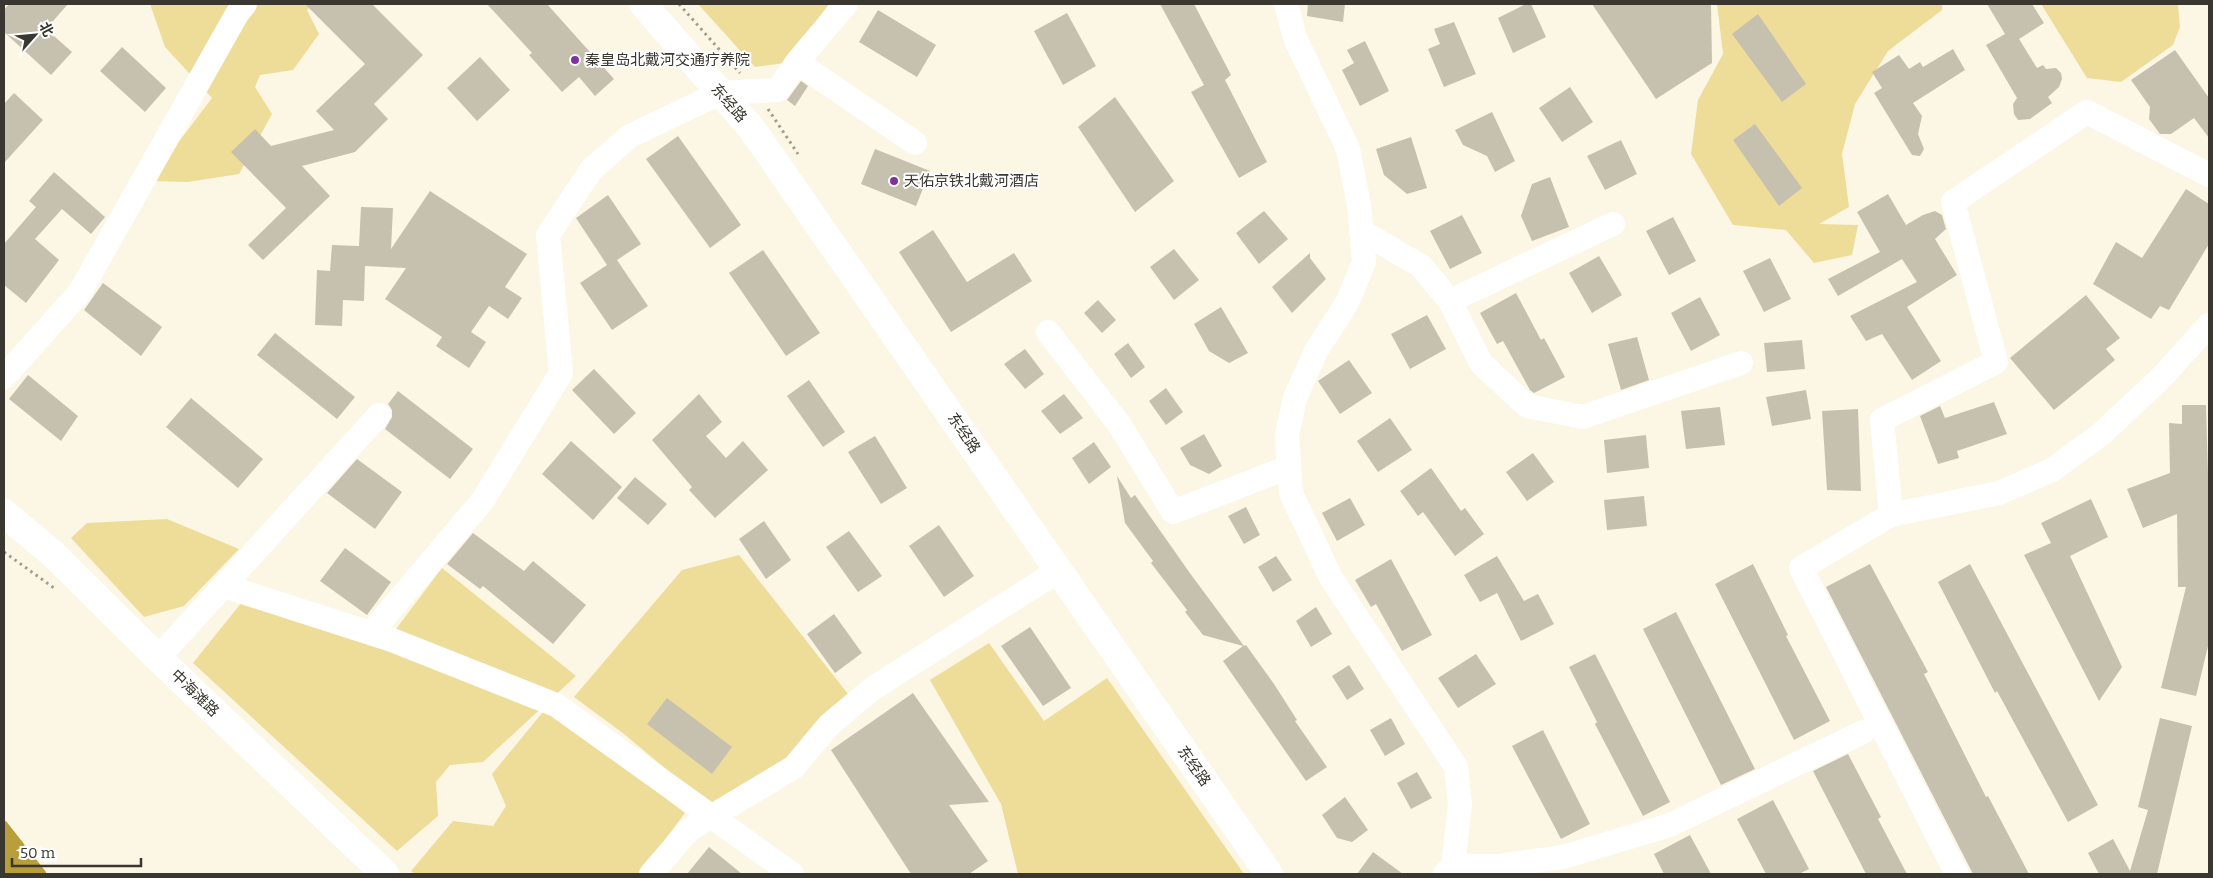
<svg xmlns="http://www.w3.org/2000/svg" width="2213" height="878" font-family="Bitter,'Noto Sans SC',serif">
  <rect width="100%" height="100%" fill="#fcf7e4"/>
  <!-- green -->
  <path fill="#eedc99" d="M150,4H313L307,10L319,34L293,70L260,75L255,87L272,114L239,174L188,182L149,181L212,98L165,47Z
    M698,4H829L785,63L755,67Z
    M1717,4H1942V10L1888,51L1855,104L1842,154L1849,207L1819,224L1858,225L1852,255L1814,263L1786,230L1733,225L1691,154L1698,100L1723,54Z
    M2041,4H2178L2180,27L2173,45L2121,82L2087,78Z
    M167,519L239,549L184,606L144,617L71,538L87,523Z
    M739,555L848,694L791,755L714,809L624,734L574,697L682,570Z
    M442,568L576,676L483,762L450,765L436,782L438,816L397,851L193,663L242,602L384,645Z
    M989,643L1044,721L1107,678L1244,874H1018L1001,804L930,680Z
    M547,707L685,813L639,874H415L411,871L453,821L493,826L506,806L492,774Z"/>
  <!-- water -->
  <path fill="#b89f3b" d="M6,821L46,872V874H4V822Z"/>
  <!-- building -->
  <path fill="#c5c1ae" d="M9,4H68L46,29L72,52L51,75L4,32V10Z
    M305,4H372L423,55L374,104L388,119L355,152L302,166L330,196L263,260L248,245L286,208L231,152L255,129L271,146L334,130L316,111L365,64Z
    M487,4H547L614,79L595,96L579,77L562,92L529,55L532,53Z
    M1160,4H1194L1231,75L1225,80L1267,162L1239,178L1191,92L1204,85Z
    M1308,4H1345L1343,22L1307,16Z
    M1526,4H1531L1546,37L1513,53L1498,18Z
    M1592,4H1711L1712,63L1656,99Z
    M1987,4H2032L2044,23L2019,39L2037,68L2043,65L2046,69L2056,68L2061,73L2062,79L2059,87L2048,97L2052,103L2030,119L2018,120L2014,114L2013,104L2017,98L1986,45L2005,34Z
    M878,10L936,45L917,77L859,42Z
    M1067,13L1096,66L1063,85L1034,31Z
    M1758,14L1806,84L1782,102L1732,34Z
    M1454,22L1476,74L1444,87L1428,49L1440,44L1434,29Z
    M1365,41L1389,91L1360,106L1342,70L1354,63L1347,50Z
    M122,47L166,88L145,112L100,71Z
    M1953,49L1965,70L1913,103L1922,116L1918,134L1924,149L1920,156L1912,155L1874,93L1882,88L1872,72L1899,55L1909,69L1920,62L1923,67Z
    M2175,50L2209,98V138L2194,118L2171,134H2160L2149,119L2150,107L2131,80Z
    M480,57L510,90L477,121L447,88Z
    M801,81L808,86L795,106L787,100Z
    M1570,87L1593,122L1562,142L1539,108Z
    M14,93L43,120L4,163V104Z
    M1115,97L1174,181L1135,212L1078,127Z
    M1492,112L1515,161L1495,172L1487,156L1463,145L1455,130Z
    M1755,124L1802,188L1779,206L1733,140Z
    M678,136L741,225L710,248L646,159Z
    M1411,137L1427,188L1407,194L1384,175L1376,149Z
    M1621,140L1637,174L1605,190L1587,156Z
    M875,149L930,171L916,206L861,184Z
    M54,172L105,217L91,234L62,209L35,239L59,260L26,303L4,285V244L36,207L29,201Z
    M1550,177L1569,227L1532,241L1521,216L1532,184Z
    M2186,189L2209,204V244L2169,310L2160,306L2151,319L2093,284L2116,242L2142,258Z
    M430,191L527,254L505,287L522,298L508,319L489,306L471,332L486,342L469,368L436,346L442,337L385,299L406,268L365,266L364,301L343,300L342,326L315,325L317,270L330,271L332,245L359,246L361,207L393,208L391,249Z
    M1888,194L1906,225L1923,215L1935,211L1942,215L1946,229L1935,239L1957,275L1907,307L1941,361L1912,380L1882,334L1866,341L1850,316L1917,282L1902,259L1838,296L1828,279L1880,252L1857,212Z
    M608,195L641,244L617,260L648,306L612,330L580,283L607,265L576,218Z
    M1264,211L1288,239L1259,264L1236,233Z
    M1462,215L1482,253L1450,269L1430,231Z
    M1673,217L1696,261L1669,275L1646,231Z
    M933,230L967,282L1014,253L1032,281L951,332L899,252Z
    M1174,249L1199,280L1174,300L1150,267Z
    M763,250L820,333L786,356L729,273Z
    M1310,253V258L1326,279L1292,313L1272,287Z
    M1599,256L1622,295L1592,313L1569,273Z
    M1770,258L1791,299L1764,312L1743,271Z
    M103,283L162,327L141,356L84,310Z
    M1516,293L1541,340L1544,338L1565,377L1534,393L1530,390L1503,341L1497,344L1480,313Z
    M2086,295L2120,338L2106,349L2115,360L2054,410L2010,358Z
    M1700,297L1720,335L1691,351L1671,313Z
    M1098,300L1116,320L1102,333L1084,313Z
    M1221,307L1248,353L1229,363L1209,351L1194,324Z
    M1427,315L1446,349L1410,369L1391,334Z
    M275,333L355,397L337,419L257,355Z
    M1637,337L1649,380L1621,390L1608,344Z
    M1802,340L1805,369L1767,372L1764,343Z
    M1128,343L1145,367L1131,378L1114,354Z
    M1025,349L1044,374L1025,389L1004,364Z
    M1349,360L1372,393L1340,414L1318,381Z
    M594,369L636,413L614,434L572,390Z
    M28,375L78,416L61,441L9,399Z
    M809,380L845,432L823,447L787,396Z
    M1166,388L1183,412L1166,425L1149,401Z
    M1806,390L1811,419L1772,426L1766,397Z
    M398,391L473,449L450,479L385,429L392,417V410L388,404Z
    M699,394L722,422L706,436L726,458L743,441L768,470L715,518L689,490L692,487L652,440Z
    M1064,394L1083,418L1060,434L1041,411Z
    M191,398L263,459L238,488L166,427Z
    M1994,402L2007,434L1957,451L1959,458L1938,464L1920,416L1940,406L1945,418Z
    M2182,405H2206L2209,509V642L2196,696L2161,688L2186,587H2178L2177,514L2143,528L2127,489L2170,473L2169,423L2182,424Z
    M1720,407L1725,445L1686,449L1681,411Z
    M1858,409L1861,491L1827,490L1822,411Z
    M1390,418L1412,450L1378,472L1357,441Z
    M1204,434L1222,466L1209,474L1190,465L1180,448Z
    M1646,435L1649,468L1607,473L1604,440Z
    M875,436L907,488L881,504L848,452Z
    M571,441L622,487L593,520L542,474Z
    M1094,442L1111,467L1089,484L1072,458Z
    M1533,453L1554,482L1527,501L1506,472Z
    M357,459L402,492L375,529L327,493Z
    M1431,468L1461,511L1465,508L1484,534L1455,556L1423,512L1418,516L1400,491Z
    M1117,476L1131,498L1135,495L1192,576L1244,646L1246,645L1274,684L1297,720L1295,721L1327,767L1306,781L1223,661L1243,646L1203,635L1185,612L1187,610L1151,563L1153,561L1125,523Z
    M635,477L667,504L648,525L617,498Z
    M1644,496L1647,526L1607,530L1604,500Z
    M1350,498L1365,525L1337,541L1322,513Z
    M2091,499L2108,537L2070,556L2122,667L2099,701L2024,555L2051,543L2041,523Z
    M1246,507L1260,535L1244,544L1228,516Z
    M764,521L791,560L766,579L739,539Z
    M939,525L974,576L944,597L909,546Z
    M849,531L882,576L858,592L826,547Z
    M473,533L524,571L533,561L586,605L553,644L483,586L480,589L447,564Z
    M345,548L391,582L367,615L320,581Z
    M1276,556L1292,580L1273,592L1258,567Z
    M1497,556L1524,601L1538,594L1554,624L1521,641L1497,593L1480,602L1464,575Z
    M1391,559L1432,635L1402,651L1376,604L1371,607L1355,580Z
    M1753,564L1788,635L1786,636L1830,721L1794,740L1715,584Z
    M1870,564L1928,672L1924,674L1986,797L1988,796L2029,874H1973L1826,587Z
    M1970,564L2098,805L2068,822L1997,691L1995,693L1938,582Z
    M1316,607L1332,634L1311,647L1296,621Z
    M1676,612L1755,769L1721,785L1643,629Z
    M834,614L862,653L835,673L807,634Z
    M1030,627L1071,688L1043,706L1001,646Z
    M1476,654L1496,684L1458,708L1438,678Z
    M1595,654L1670,802L1643,816L1595,724L1597,722L1569,667Z
    M1349,665L1364,689L1347,700L1332,676Z
    M913,693L989,802L949,805L988,861L969,874H911L831,750Z
    M667,698L732,747L712,774L647,724Z
    M1391,718L1405,744L1385,756L1370,730Z
    M2160,718L2192,726L2157,874H2099L2088,853L2113,839L2130,871L2148,810L2138,807Z
    M1543,730L1590,824L1561,839L1512,746Z
    M1848,754L1881,817L1878,819L1907,874H1866L1813,771Z
    M1417,772L1432,798L1411,809L1397,783Z
    M1345,797L1368,830L1352,842L1337,838L1322,815Z
    M1773,800L1809,869L1799,874H1766L1737,819Z
    M1690,835L1711,874H1664L1654,854Z
    M709,847L742,874H687Z
    M1373,852L1403,874H1357Z"/>
  <g fill="none" stroke-linecap="round" stroke-linejoin="round">
    <!-- path -->
    <path stroke="#a09c8f" stroke-width="3" stroke-dasharray="2.5 4" stroke-linecap="butt" d="M679,4L740,73
      M768,109L798,154
      M4,552L54,588"/>
    <!-- minor -->
    <path stroke="#fff" stroke-width="24" d="M1286,4L1295,38L1348,149L1359,205L1364,262L1347,303L1316,351L1295,398L1287,435L1291,493L1331,578L1456,767L1460,805L1453,866L1445,874
      M797,62L915,143
      M1361,231L1421,266L1450,301L1481,363L1527,406L1583,417L1741,363
      M1450,301L1613,224
      M1048,332L1119,424L1173,512L1289,467
      M4,377L80,292L237,14L245,4
      M1891,515L1882,420L1996,362L1953,202L2087,112L2209,175
      M224,586L392,640L556,705L792,874
      M371,633L483,500L561,373L548,235L591,170L630,136L720,93L778,90L797,62L846,4
      M158,658L379,415
      M1453,866H1499L1563,857L1670,825L1863,732
      M651,874L689,830L794,767L829,725L872,689L1058,571
      M1957,874L1801,568L1891,515L1999,493L2052,470L2100,435L2161,378L2209,325"/>
    <!-- major -->
    <path stroke="#fff" stroke-width="28" d="M643,4L752,129L1269,874
      M4,513L53,554L158,658L385,874"/>
  </g>
  <!-- markers -->
  <g fill="#8031a1" stroke="#fff" stroke-width="2">
    <circle cx="575" cy="60" r="5"/>
    <circle cx="894" cy="181" r="5"/>
  </g>
  <g text-anchor="middle" stroke-width="4" stroke-linejoin="round" paint-order="stroke">
    <!-- poi labels -->
    <g font-size="15" fill="#39372f" stroke="#fff" text-anchor="start">
      <text x="585" y="65">秦皇岛北戴河交通疗养院</text>
      <text x="904" y="186">天佑京铁北戴河酒店</text>
    </g>
    <!-- street labels -->
    <g font-size="15" fill="#39372f" stroke="#fff">
      <text transform="translate(729 103) rotate(49)" y="5">东经路</text>
      <text transform="translate(964 433) rotate(56)" y="5">东经路</text>
      <text transform="translate(195 693) rotate(44)" y="5">中海滩路</text>
      <text transform="translate(1194 766) rotate(55)" y="5">东经路</text>
    </g>
  </g>
  <!-- border -->
  <rect width="2213" height="878" fill="none" stroke="#39372f" stroke-width="10"/>
  <!-- north arrow -->
  <g transform="translate(35 35) rotate(63)" stroke="#ffffff" stroke-width="4" paint-order="stroke">
  <path d="M0-4L9 19L0 12L-9 19Z" fill="#39372f"/>
  <text y="-8" font-size="14" font-weight="bold" text-anchor="middle" fill="#39372f">北</text>
  </g>
  <!-- scale -->
  <path d="M12 858v8h129v-8" fill="none" stroke="#39372f" stroke-width="2.5"/>
  <text x="20" y="858" font-size="15" fill="#39372f" stroke="#ffffff" stroke-width="4" paint-order="stroke">50 m</text>
</svg>
